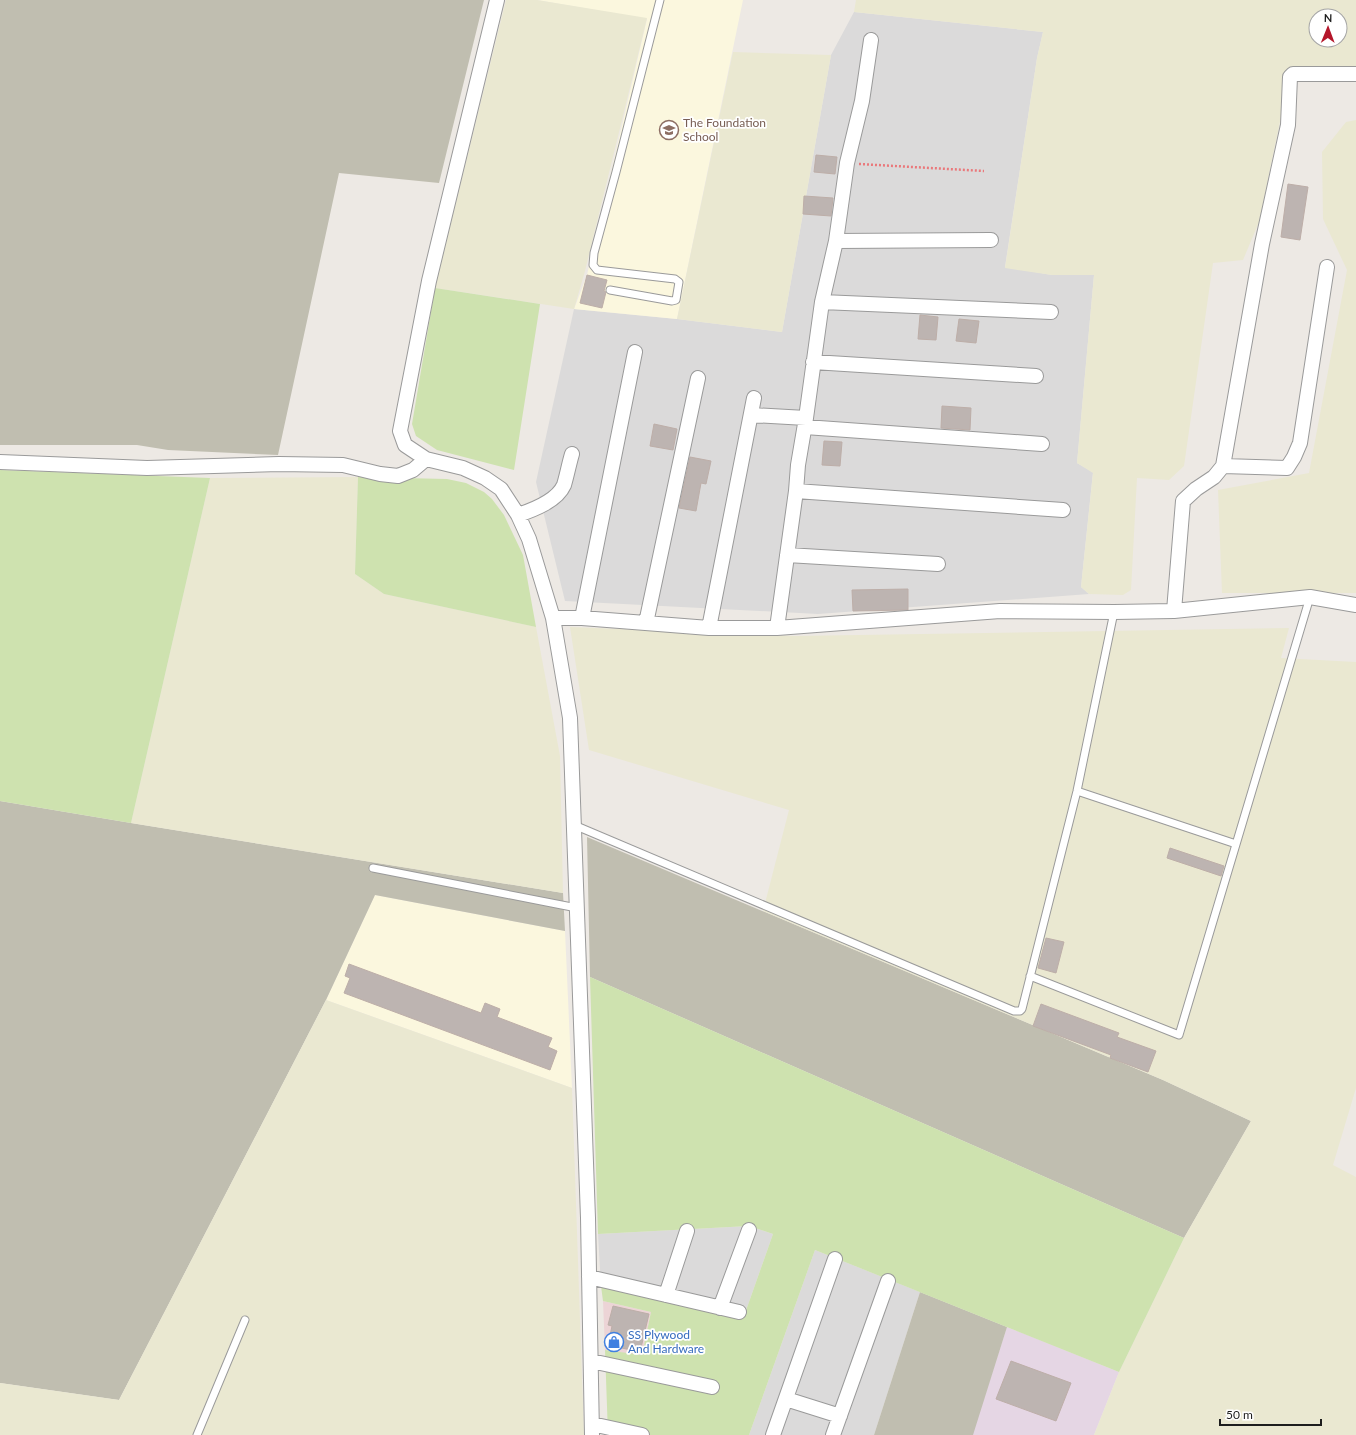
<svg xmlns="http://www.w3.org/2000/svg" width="1356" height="1435" font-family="Lato,sans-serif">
  <rect width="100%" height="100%" fill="#ede9e4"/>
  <!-- residential -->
  <path fill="#dbdada" d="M854,12L1043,32L1037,58L1005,267L1052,275H1094L1077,463L1093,472L1081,587L1089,594L818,614L565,601L536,482L574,309L677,319L782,332L831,55Z
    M749,1226L773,1234L743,1319L601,1286L598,1234Z
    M815,1250L920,1292L874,1435H749Z"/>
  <!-- commercial -->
  <path fill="#ecd4d6" d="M603,1301L651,1312L642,1356L605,1350Z"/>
  <!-- industrial -->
  <path fill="#e5d6e4" d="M1007,1327L1119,1372L1094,1435H972Z"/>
  <!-- education -->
  <path fill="#fbf7de" d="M537,0H743L677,319L574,309L587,275L647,19Z
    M375,895L565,931L572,1088L326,1000Z"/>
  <!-- construction -->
  <path fill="#c0beb0" d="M0,0H484L439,183L339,173L278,455L168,450L137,445H0Z
    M0,801L131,823L563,893L565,931L375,895L326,1000L119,1400L0,1383Z
    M587,837L1163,1080L1251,1121L1184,1238L590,977Z
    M920,1292L1007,1327L973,1435H874Z"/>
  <!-- farmland -->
  <path fill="#eae8d1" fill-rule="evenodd" d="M506,0H537L647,18L585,271L574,309L435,288Z
    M856,0H1356V71L1291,69L1259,222L1243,260L1213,263L1184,466L1169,480L1137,478L1131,590L1123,595L1089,594L1081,587L1093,473L1077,463L1094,275H1052L1005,268L1037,58L1043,32L854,12ZM1316,16H1340V40H1316Z
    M733,52L831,55L782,332L677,319Z
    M1356,120V593H1222L1218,490L1309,473L1347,270L1323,219L1322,152L1346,122Z
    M358,477L355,574L384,594L536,627L560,756L563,893L131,823L210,478Z
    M570,627L795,636L1289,628L1281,658L1356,662V1088L1333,1165L1356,1177V1435H1094L1119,1372L1184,1238L1251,1121L1163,1080L763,911L789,810L589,750Z
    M326,1000L572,1088L584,1435H0V1383L119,1400Z"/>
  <!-- grass -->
  <path fill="#cee2af" d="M435,288L540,304L514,470L437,450L416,436L412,424Z
    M0,470L210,478L131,823L0,801Z
    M358,477L447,479L466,483L484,492L492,499L504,515L523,555L536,627L384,594L355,574Z
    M590,977L1184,1238L1119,1372L815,1250L749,1435H608L605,1350L642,1355L651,1312L603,1301L601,1286L743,1319L773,1234L749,1226L598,1234Z"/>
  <!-- building -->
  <path fill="#bdb4b1" stroke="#bdaea8" d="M816,155L837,157L835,174L814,172Z
    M1288,184L1308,187L1300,240L1281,237Z
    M804,196L833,198L831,216L803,214Z
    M587,275L607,280L604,291L606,292L602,308L580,303Z
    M920,315L938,317L936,340L918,339Z
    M959,319L979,321L976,343L956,341Z
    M942,406L971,408L970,430L941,428Z
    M654,424L677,429L673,450L650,446Z
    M824,441L842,442L840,466L822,465Z
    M690,457L711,461L706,484L701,483L696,511L679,508Z
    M908,589V610L853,611L852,590Z
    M1170,848L1224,866L1221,876L1167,858Z
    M1046,938L1064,942L1056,973L1038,968Z
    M349,964L481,1013L485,1003L500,1009L497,1017L552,1038L548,1047L557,1051L550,1070L344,993L350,978L345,976Z
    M1041,1004L1119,1033L1117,1037L1156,1051L1148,1072L1110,1058L1111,1055L1033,1026Z
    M613,1306L649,1314L640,1352L608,1345L612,1326L608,1325Z
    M1011,1361L1071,1383L1056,1421L996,1399Z"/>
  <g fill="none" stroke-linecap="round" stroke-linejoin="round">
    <defs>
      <path id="lane" d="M610,290L672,301L676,300L679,282L675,279L597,270L593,265L594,253L616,172L660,0
        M1077,791L1236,844
        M574,825L1014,1011H1020L1022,1009L1077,791L1114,612
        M373,868L577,908
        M1030,976L1179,1035L1310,597
        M197,1435L245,1320"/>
      <path id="street" d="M497,0L429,281L400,431L405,445L426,459L463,468L485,478L501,489L518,515L529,539L553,618L570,718L588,1218L592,1435
        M836,241L991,240
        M822,302L1051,312
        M813,362L1036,376
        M751,415L806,418
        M805,427L1042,444
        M0,462L147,468L279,464L343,465L380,474L398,476L413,470L426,459
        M1223,466L1287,468L1294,457L1300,443L1327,267
        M796,491L1063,510
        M518,515C533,510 557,501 564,485C567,475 569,464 572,454
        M787,555L938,564
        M1174,611L1183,501L1196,489L1214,477L1223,466L1262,244L1288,125L1290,77L1293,74H1356
        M553,618H582L709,628H777L1000,611L1114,612L1174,611L1310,597L1356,605
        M582,618L635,352
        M646,623L698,378
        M709,628L754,398
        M777,628L796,491L798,465L806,418L822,302L836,241L847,163L862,101L871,40
        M589,1277L739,1312
        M666,1295L687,1231
        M720,1308L749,1230
        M591,1361L712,1387
        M786,1399L840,1416
        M592,1424L642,1435
        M773,1435L835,1259
        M833,1435L888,1281"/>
    </defs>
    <!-- lane casing -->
    <use href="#lane" stroke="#9a9a9a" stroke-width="9"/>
    <!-- street casing -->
    <use href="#street" stroke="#9a9a9a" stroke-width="16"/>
    <!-- path -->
    <path stroke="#ea787b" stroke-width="2.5" stroke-dasharray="2 2" stroke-linecap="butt" d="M859,164L984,171"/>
    <!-- lane -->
    <use href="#lane" stroke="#fff" stroke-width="7"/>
    <!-- street -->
    <use href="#street" stroke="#fff" stroke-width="14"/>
  </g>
  <!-- icons -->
  <defs>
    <symbol id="school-ring" viewBox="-11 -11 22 22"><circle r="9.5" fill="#fff" stroke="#8d6e63" stroke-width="1.5"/><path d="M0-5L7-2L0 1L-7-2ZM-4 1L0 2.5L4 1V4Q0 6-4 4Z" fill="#8d6e63"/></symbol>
    <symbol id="shop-ring" viewBox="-11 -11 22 22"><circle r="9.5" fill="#fff" stroke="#3f7fe0" stroke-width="1.5"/><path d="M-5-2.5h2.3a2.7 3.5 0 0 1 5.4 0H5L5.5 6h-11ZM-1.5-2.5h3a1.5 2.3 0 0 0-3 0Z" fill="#3f7fe0"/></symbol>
  </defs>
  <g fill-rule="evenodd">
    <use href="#school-ring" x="658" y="119" width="22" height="22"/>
    <use href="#shop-ring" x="603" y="1331" width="22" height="22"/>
  </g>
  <g text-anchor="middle" stroke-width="3.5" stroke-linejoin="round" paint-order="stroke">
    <!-- education labels -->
    <g font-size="12" fill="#785e54" stroke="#fff" text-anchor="start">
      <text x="683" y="127">The Foundation<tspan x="683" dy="14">School</tspan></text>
    </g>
    <!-- shop labels -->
    <g font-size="12" fill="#366cbe" stroke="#fff" text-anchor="start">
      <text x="628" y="1339">SS Plywood<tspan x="628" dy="14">And Hardware</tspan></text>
    </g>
  </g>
  <!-- north arrow -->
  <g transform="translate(1328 28) rotate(1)"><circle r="19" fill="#ffffff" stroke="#a5a5a5"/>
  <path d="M0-3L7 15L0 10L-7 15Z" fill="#b4162a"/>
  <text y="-6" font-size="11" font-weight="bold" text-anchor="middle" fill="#1d1d1d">N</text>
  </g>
  <!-- scale -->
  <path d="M1220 1419v6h101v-6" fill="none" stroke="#1d1d1d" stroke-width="2"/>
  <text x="1226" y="1419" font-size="12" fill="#1d1d1d" stroke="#ffffff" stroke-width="3" paint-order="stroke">50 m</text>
</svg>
